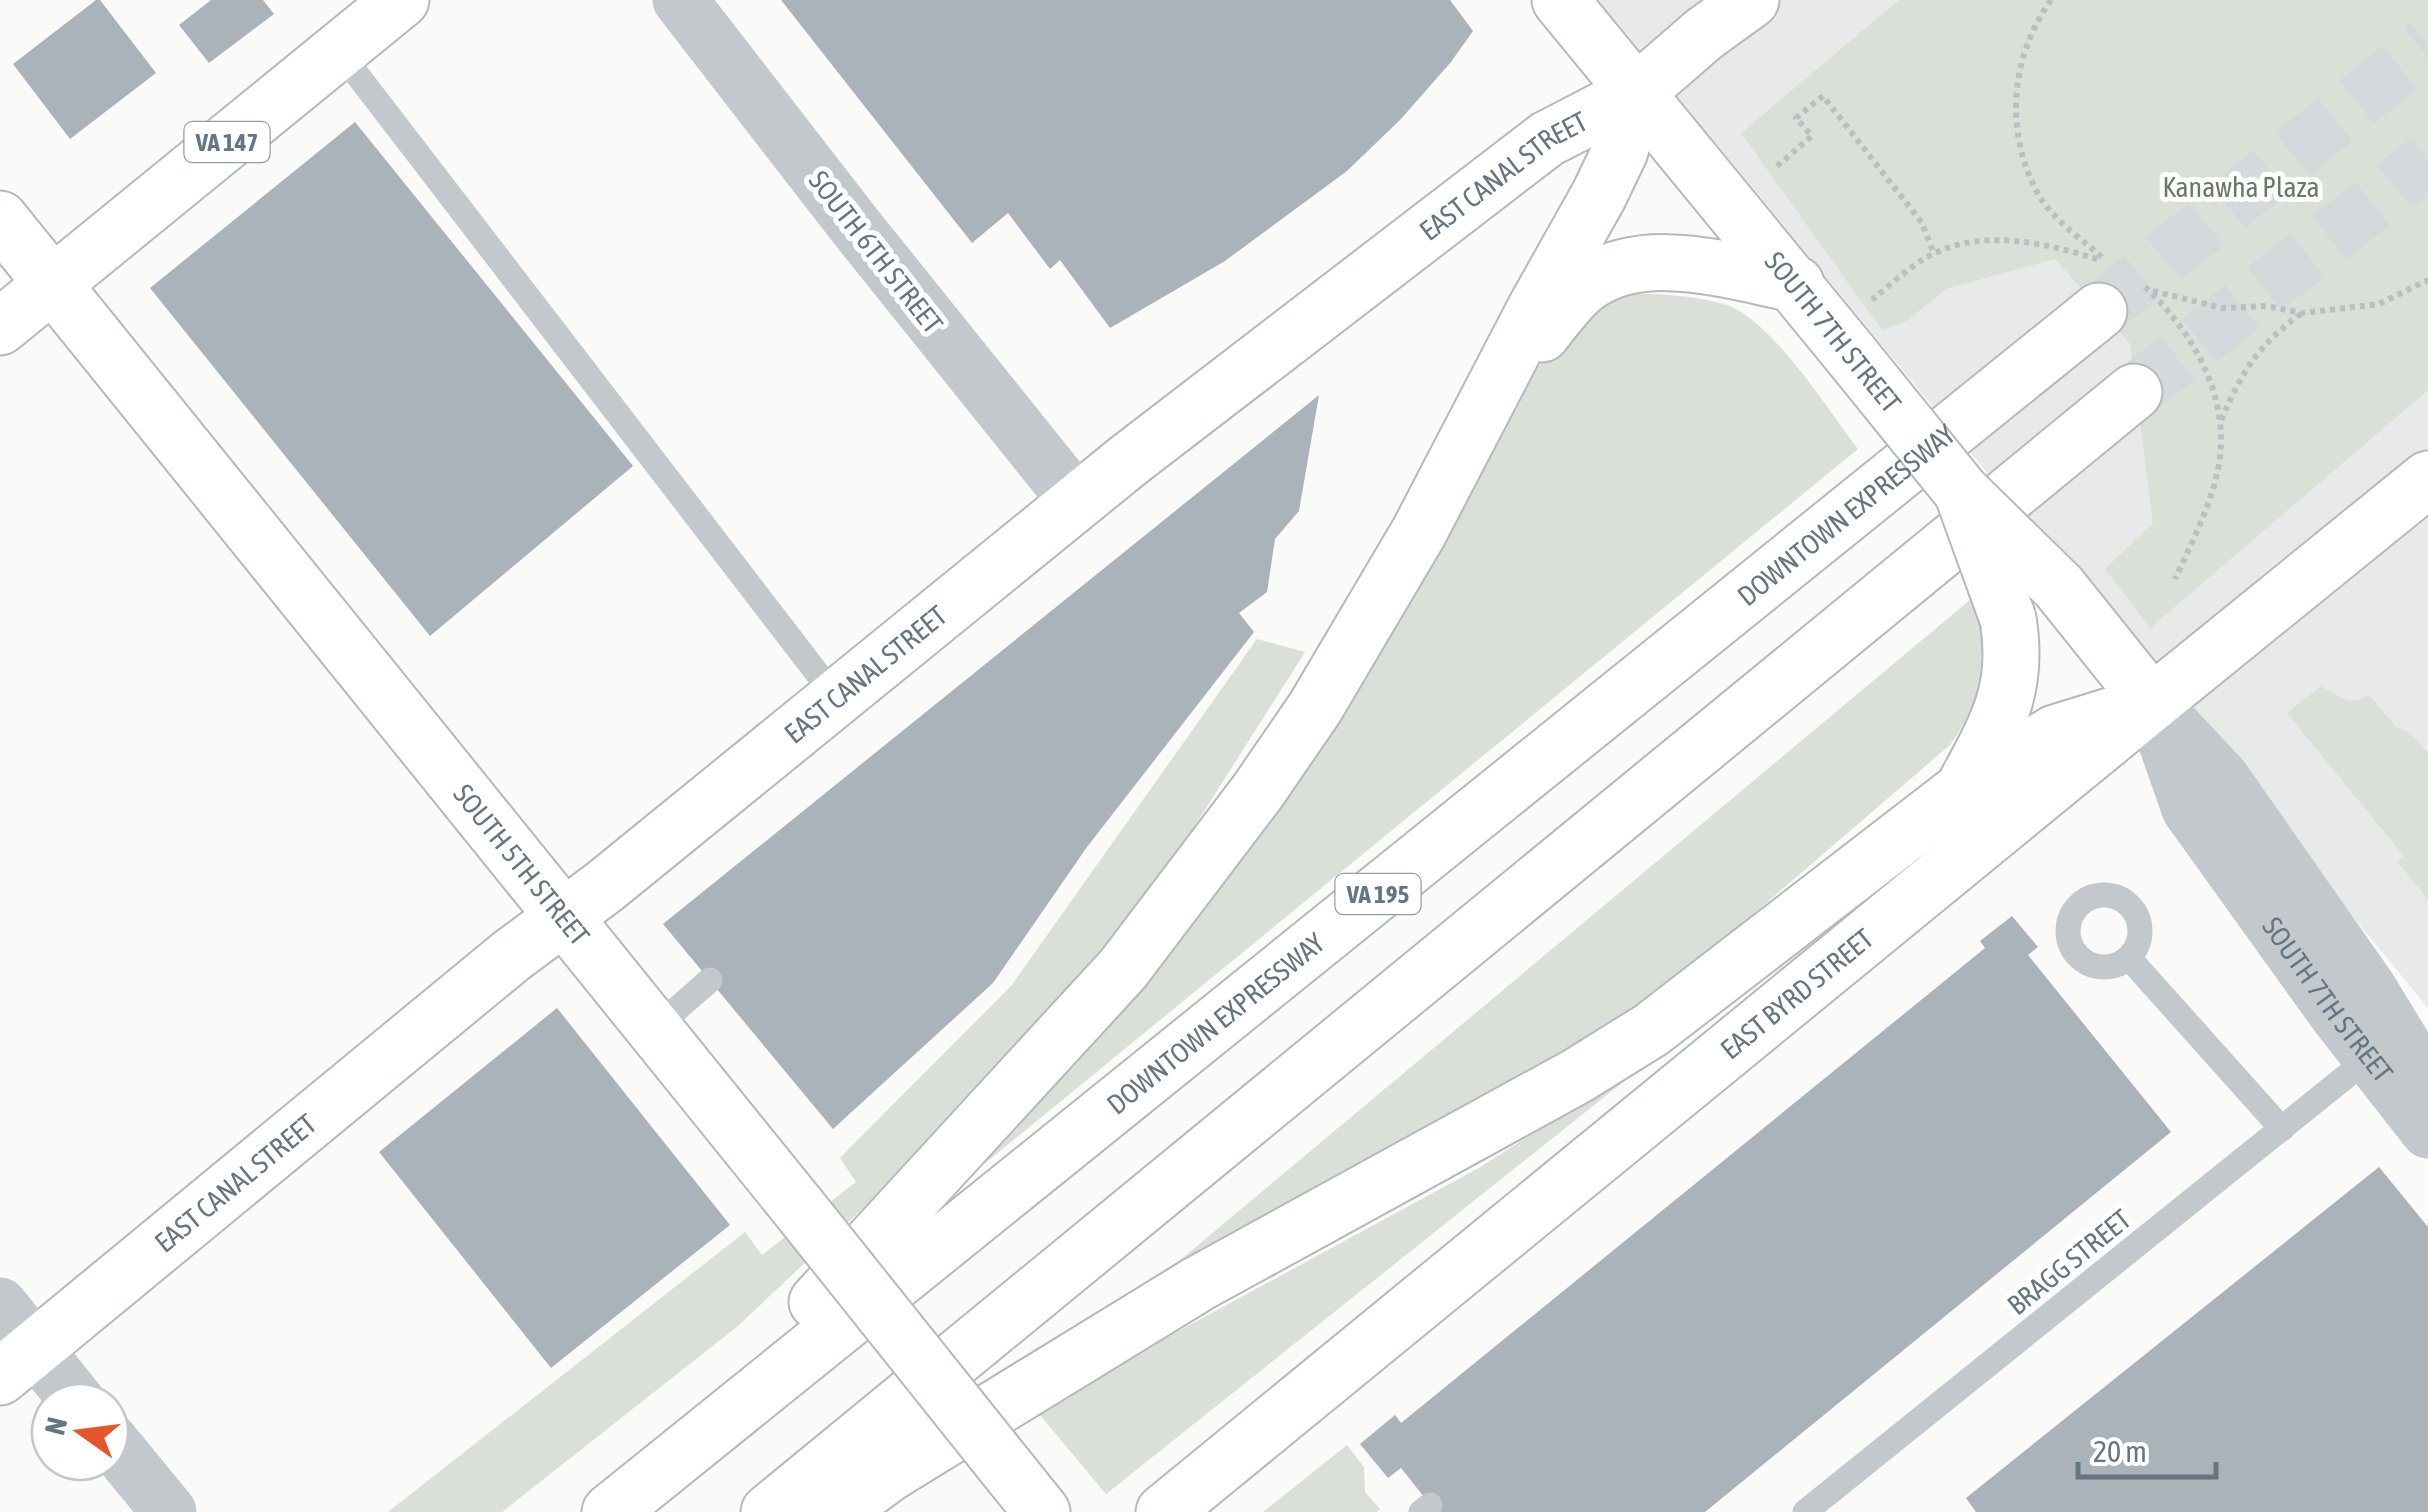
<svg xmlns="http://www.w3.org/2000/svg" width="2428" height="1512" font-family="'Asap Condensed',sans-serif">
  <rect width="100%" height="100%" fill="#fafaf8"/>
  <!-- built -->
  <path fill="#e8e9e9" d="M1598,0H2428V1008Z"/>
  <!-- green -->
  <path fill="#dadfd7" d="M1899,0H2428V390L2150,628L2105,569L2153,523L2130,344L2055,259L1948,288L1906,321L1882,330L1741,133Z
    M1625,293C1658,294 1692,295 1724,304C1771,318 1828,410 1858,449L945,1196L1350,693L1474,486L1537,368L1562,333L1587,308Z
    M1971,599C1976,611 1982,624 1985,636C1994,675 1971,715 1950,745L1653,1000L1143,1291Z
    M1257,639L1305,652L1175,857L1108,941L948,1128L738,1326L502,1512H388L745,1232L762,1255L856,1182L840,1158L1011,986Z
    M2321,686C2336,694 2354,710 2368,694L2397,728L2410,733L2428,753V900L2398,862L2404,856L2287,713Z
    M1657,1055L1106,1494L1040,1415L1153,1345L1477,1169Z
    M1347,1445L1364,1467L1365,1492L1380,1509L1377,1512H1263Z"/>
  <!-- building -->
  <path fill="#aab3b9" d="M96,0H100L156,73L70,139L13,64Z
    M211,0H263L274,14L209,63L179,25Z
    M781,0H1450L1473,31L1451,62L1400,120L1347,171L1225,261L1110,328L1060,260L1050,269L1008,213L972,243Z
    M355,122L633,466L430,636L150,288Z
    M1319,395L1299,511L1275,539L1267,592L1239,613L1254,632L1087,847L993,983L833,1129L663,924Z
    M2012,916L2038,947L2028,955L2171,1132L1705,1512H1436L1401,1468L1388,1478L1360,1444L1395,1415L1401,1423L1985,948L1980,941Z
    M557,1008L730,1225L551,1368L379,1152Z
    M2379,1167L2428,1227V1512H1976L1966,1498Z"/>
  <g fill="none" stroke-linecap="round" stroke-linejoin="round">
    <!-- motorway-tunnel -->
    <path stroke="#d5d9db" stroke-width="55" stroke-dasharray="55 28" stroke-linecap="butt" d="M2099,311L2428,44
      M2134,392L2428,160"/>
    <defs>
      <g id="secondary">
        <path d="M1560,0L1852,356"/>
        <path id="s2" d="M0,219L798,1207"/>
        <path id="s3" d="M0,1377L511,956L604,887L1129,460L1547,139L1636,93"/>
        <path d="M1013,1476L1042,1512"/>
        <path id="s4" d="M1164,1512L2152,703L2059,587"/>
      </g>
      <path id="primary" d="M1636,93L1704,34L1751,0
        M0,327L401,0
        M2152,703L2428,479"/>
      <g id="motorway">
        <path d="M1542,334C1555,318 1567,300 1583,287C1641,241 1731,272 1796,284"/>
        <path d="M1964,787C1996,727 2020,690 2008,619"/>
        <path d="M817,1302L1123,969L1258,791L1315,708L1419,532L1535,309L1599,195L1620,151L1636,93"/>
        <path id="s5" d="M610,1512L2099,311"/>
        <path d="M769,1512L2134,392"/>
        <path d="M837,1512L890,1473L1198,1284L1577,1076L1651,1030L1962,790L2055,733L2152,703"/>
      </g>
    </defs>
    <!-- secondary casing -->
    <use href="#secondary" stroke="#b3babf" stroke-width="59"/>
    <!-- primary casing -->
    <use href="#primary" stroke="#b5babe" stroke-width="59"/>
    <!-- motorway casing -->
    <use href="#motorway" stroke="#b4b9bd" stroke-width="59"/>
    <!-- path -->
    <path stroke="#bbbfc2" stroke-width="6" stroke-dasharray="5 5" stroke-linecap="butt" d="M2051,0C2011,56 2004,130 2037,192C2052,219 2080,238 2103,258
      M1777,166L1812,136L1796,118L1823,96L1922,223L1934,254
      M2145,287C2193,332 2230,396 2219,464C2212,504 2192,542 2175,579
      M2153,291L2222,308L2267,306L2302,313L2379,304L2428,280
      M1872,300C1889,286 1907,269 1927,257C1981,227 2046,243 2100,260
      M2221,420C2243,370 2258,345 2302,313"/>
    <!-- service -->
    <path stroke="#c3c8cc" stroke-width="25" d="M339,51L837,699
      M2068 931a36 36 0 1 1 72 0a36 36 0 1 1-72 0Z
      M2129,958L2282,1129
      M654,1029L710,980
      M1421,1512L1430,1505
      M1805,1512L2369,1058"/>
    <!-- tertiary -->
    <g stroke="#c3c8cc" stroke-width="55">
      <path d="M680,0L856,227L1076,501"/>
      <path id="s1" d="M2152,703L2189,809L2337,1015L2428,1131"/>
      <path d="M2164,716L2222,778L2369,988L2425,1080"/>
      <path d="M0,1305L78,1402"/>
      <path d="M110,1440L169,1512"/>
    </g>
    <!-- secondary -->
    <use href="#secondary" stroke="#fff" stroke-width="55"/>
    <!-- primary -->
    <use href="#primary" stroke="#fff" stroke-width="55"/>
    <!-- motorway -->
    <use href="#motorway" stroke="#fff" stroke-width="55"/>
    <defs>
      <path id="secondary-bridge" d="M1852,356L1962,492L2059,587
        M798,1207L1013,1476"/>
      <path id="motorway-bridge" d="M1962,492L2008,619"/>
    </defs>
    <!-- secondary-bridge casing -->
    <use href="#secondary-bridge" stroke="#b3babf" stroke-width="59" stroke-linecap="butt"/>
    <!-- motorway-bridge casing -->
    <use href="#motorway-bridge" stroke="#b4b9bd" stroke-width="59" stroke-linecap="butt"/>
    <!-- secondary-bridge -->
    <use href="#secondary-bridge" stroke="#fff" stroke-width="55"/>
    <!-- motorway-bridge -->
    <use href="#motorway-bridge" stroke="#fff" stroke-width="55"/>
  </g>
  <g text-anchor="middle" stroke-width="10" stroke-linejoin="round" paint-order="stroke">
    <!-- shield labels -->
    <g fill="#fff" stroke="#939fa8" stroke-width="2.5">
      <rect x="184.5" y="122" width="85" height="40" rx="8"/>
      <rect x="1335.5" y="874" width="85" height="40" rx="8"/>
    </g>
    <g font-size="25" font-weight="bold" fill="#657683">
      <text x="227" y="151">VA 147</text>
      <text x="1378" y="903">VA 195</text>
    </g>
    <!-- street labels -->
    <g font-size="28" fill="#657683" stroke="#fff">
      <text dy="10" stroke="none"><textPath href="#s3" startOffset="1925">EAST CANAL STREET</textPath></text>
      <text transform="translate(876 252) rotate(52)" y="10">SOUTH 6TH STREET</text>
      <text transform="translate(1833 332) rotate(51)" y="10">SOUTH 7TH STREET</text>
      <text dy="10" stroke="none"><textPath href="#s5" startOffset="1588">DOWNTOWN EXPRESSWAY</textPath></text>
      <text dy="10" stroke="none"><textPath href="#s3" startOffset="1115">EAST CANAL STREET</textPath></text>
      <text dy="10" stroke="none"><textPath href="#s2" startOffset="830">SOUTH 5TH STREET</textPath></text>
      <text dy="10" stroke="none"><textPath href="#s4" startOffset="818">EAST BYRD STREET</textPath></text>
      <text dy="10" stroke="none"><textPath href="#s1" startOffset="348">SOUTH 7TH STREET</textPath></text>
      <text dy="10" stroke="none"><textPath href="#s5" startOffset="778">DOWNTOWN EXPRESSWAY</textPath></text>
      <text dy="10" stroke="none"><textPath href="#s3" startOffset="305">EAST CANAL STREET</textPath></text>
      <text transform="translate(2069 1262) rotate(-39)" y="10">BRAGG STREET</text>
    </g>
    <!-- park labels -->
    <g font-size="28" fill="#687a64" stroke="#fff">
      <text x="2241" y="197">Kanawha Plaza</text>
    </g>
  </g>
  <!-- north arrow -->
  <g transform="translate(80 1432) rotate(284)"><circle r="48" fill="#ffffff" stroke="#c1c8cd" stroke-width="2.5"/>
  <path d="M0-8L18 38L0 25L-18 38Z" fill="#e4572e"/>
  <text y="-15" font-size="28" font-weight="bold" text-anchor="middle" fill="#657683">N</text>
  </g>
  <!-- scale -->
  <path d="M2078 1462v15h138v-15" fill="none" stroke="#657683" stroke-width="5"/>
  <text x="2093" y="1462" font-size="30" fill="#657683" stroke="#ffffff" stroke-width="8" paint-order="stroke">20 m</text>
</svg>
